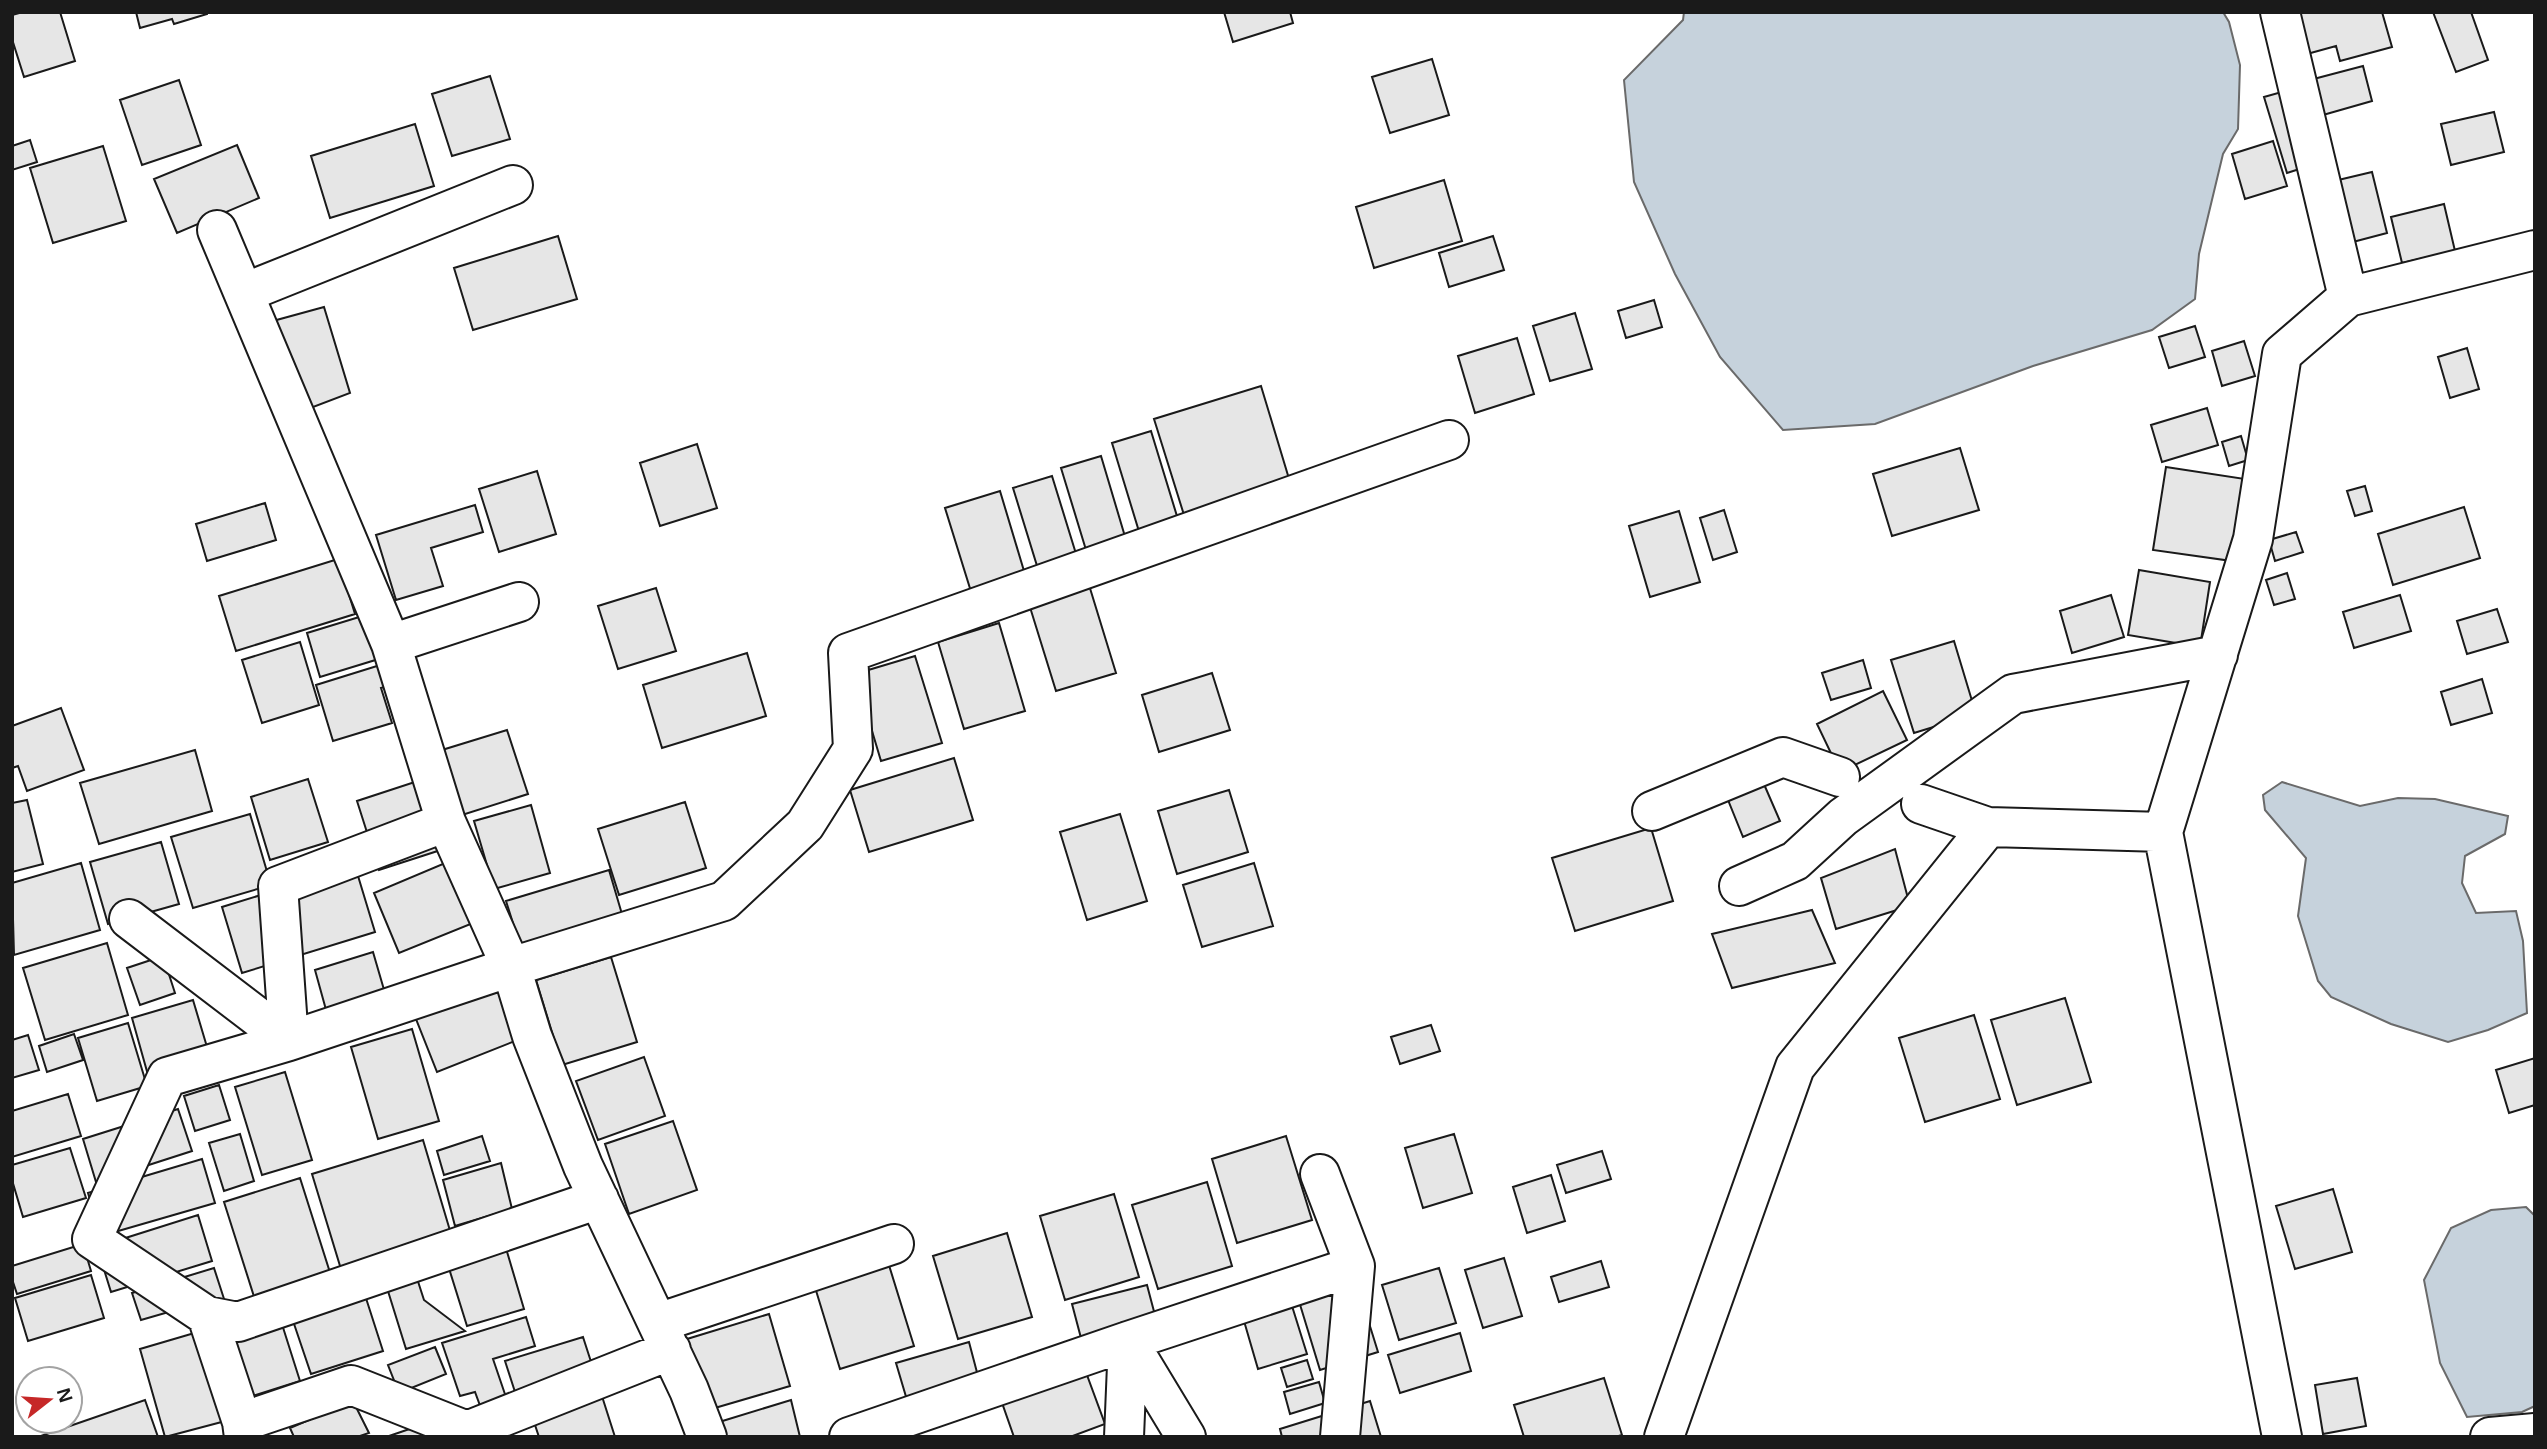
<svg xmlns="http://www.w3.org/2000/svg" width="2547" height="1449" font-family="Arial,sans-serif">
  <rect width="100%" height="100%" fill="#fff"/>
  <!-- water -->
  <path fill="#c6d2dc" stroke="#6a6a6a" stroke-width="2" d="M1684,12H2223L2229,22L2240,65L2238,129L2223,154L2199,254L2195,299L2152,330L2033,366L1875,424L1783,430L1720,357L1675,274L1634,182L1624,80L1683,20Z
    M2282,782L2360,806L2398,798L2435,799L2508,816L2505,834L2465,856L2462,883L2476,913L2516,911L2523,941L2527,1013L2488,1030L2448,1042L2391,1024L2331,997L2318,981L2298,916L2306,858L2265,810L2263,795Z
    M2526,1207L2535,1216V1406L2522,1412L2467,1417L2440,1363L2424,1280L2451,1228L2491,1210Z"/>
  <!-- building -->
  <path fill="#e6e6e6" stroke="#1a1a1a" stroke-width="2" d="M23,12H60L75,61L24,77L12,39V15Z
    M136,12H207V14L174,24L172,19L140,28Z
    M1224,12H1290L1293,23L1233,42Z
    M2295,12H2382L2392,47L2340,61L2336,46L2307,54Z
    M2433,12H2471L2488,60L2456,72Z
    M1432,59L1449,115L1390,133L1372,77Z
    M2363,66L2372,101L2316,117L2306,81Z
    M490,76L510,139L452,156L432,94Z
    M179,80L201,145L142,165L120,100Z
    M2289,90L2312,165L2287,173L2264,97Z
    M2494,112L2504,152L2451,165L2441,124Z
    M415,124L434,186L330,218L311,156Z
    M30,140L37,162L12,170V146Z
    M2273,141L2287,186L2245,199L2232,154Z
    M237,145L259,198L177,233L154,179Z
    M103,146L126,221L53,243L30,168Z
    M2372,172L2387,233L2349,243L2334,181Z
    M1444,180L1462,241L1374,268L1356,207Z
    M2444,204L2455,251L2402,263L2391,217Z
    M558,236L577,299L473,330L454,268Z
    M1493,236L1504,270L1449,287L1439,253Z
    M1654,300L1662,327L1626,338L1618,311Z
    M324,307L350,393L300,412L262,324Z
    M1575,313L1592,369L1550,381L1533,326Z
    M2195,326L2205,357L2169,368L2159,337Z
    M1517,338L1534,394L1475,413L1458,356Z
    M2244,341L2255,376L2222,386L2212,351Z
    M2467,348L2479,389L2450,398L2438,357Z
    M1261,386L1290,482L1184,515L1154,419Z
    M2207,408L2218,445L2162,462L2151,425Z
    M1151,431L1180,526L1141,538L1112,443Z
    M2241,436L2248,460L2229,466L2222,442Z
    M697,444L717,508L660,526L640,463Z
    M1960,448L1979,510L1892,536L1873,474Z
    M1101,456L1129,550L1090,563L1061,468Z
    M2166,467L2245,479L2232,561L2153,550Z
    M537,471L556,534L499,552L479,489Z
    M1052,476L1081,570L1042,582L1013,488Z
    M2365,486L2372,511L2355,516L2347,491Z
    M1000,491L1027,581L973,598L945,508Z
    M265,503L276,540L207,561L196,524Z
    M475,505L483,532L431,548L443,586L396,600L376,535Z
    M2464,507L2480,558L2393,585L2378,534Z
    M1724,510L1737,552L1713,560L1700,518Z
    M1679,511L1700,582L1650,597L1629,526Z
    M2296,532L2303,552L2275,561L2269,540Z
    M338,559L355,614L236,651L219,596Z
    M2139,570L2210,582L2200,647L2128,635Z
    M2287,573L2295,599L2274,605L2266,580Z
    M1089,585L1116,673L1056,691L1029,604Z
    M656,588L676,651L618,669L598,606Z
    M2111,595L2124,637L2072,653L2060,611Z
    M2400,595L2411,631L2354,648L2343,612Z
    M2497,609L2508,642L2467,654L2457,621Z
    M369,614L382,658L320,677L307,633Z
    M999,623L1025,711L964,729L938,642Z
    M1954,641L1976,714L1914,733L1891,660Z
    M300,642L319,705L262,723L242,660Z
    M747,653L766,716L662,748L643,685Z
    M915,656L942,743L881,761L855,674Z
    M1863,660L1871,688L1831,700L1822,673Z
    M393,661L399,683L381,688L392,723L333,741L316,685Z
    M1212,673L1230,730L1159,752L1142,695Z
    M2482,679L2492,713L2451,725L2441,692Z
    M1883,691L1907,740L1840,772L1817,724Z
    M61,708L84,770L27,791L18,766L12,768V726Z
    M507,730L528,794L462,815L442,750Z
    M195,750L212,811L99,844L80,783Z
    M954,758L973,820L869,852L850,790Z
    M1760,775L1780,821L1743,837L1724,790Z
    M430,777L453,846L379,870L357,801Z
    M308,779L328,842L270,860L251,797Z
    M1229,790L1248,852L1177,874L1158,811Z
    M27,800L43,864L12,872V803Z
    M685,802L706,868L619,895L598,829Z
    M531,805L550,873L494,889L474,821Z
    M250,814L271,885L193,908L171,837Z
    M1120,814L1147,901L1087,920L1060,832Z
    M1651,828L1673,901L1575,931L1552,858Z
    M161,842L179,904L108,924L90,862Z
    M1895,849L1910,906L1836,929L1821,878Z
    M457,858L483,919L399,953L374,893Z
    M81,863L100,930L14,955L12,883Z
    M1254,863L1273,926L1202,947L1183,885Z
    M355,866L375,932L242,973L222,907Z
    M609,870L624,921L522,952L506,901Z
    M1812,910L1835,963L1732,988L1712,934Z
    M107,943L128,1015L45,1040L23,968Z
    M373,952L387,1000L328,1017L315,970Z
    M163,956L175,993L140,1005L127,968Z
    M611,957L637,1042L562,1065L536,980Z
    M499,986L520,1039L437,1072L416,1019Z
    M2065,998L2091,1082L2017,1105L1991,1020Z
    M193,1000L210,1057L148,1075L132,1018Z
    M1974,1015L2000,1099L1925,1122L1899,1038Z
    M128,1023L147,1086L97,1101L78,1038Z
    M1431,1025L1440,1051L1400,1064L1391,1037Z
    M412,1029L439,1121L378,1139L351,1047Z
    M74,1034L83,1060L47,1072L39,1046Z
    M28,1035L39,1070L12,1078V1040Z
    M644,1057L665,1116L598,1140L576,1081Z
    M2535,1058V1105L2509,1113L2496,1070Z
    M285,1072L312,1160L262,1175L235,1087Z
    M219,1085L230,1120L195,1131L184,1096Z
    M68,1094L81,1136L12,1157V1111Z
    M178,1109L192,1151L96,1182L83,1139Z
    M673,1121L697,1190L629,1214L605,1144Z
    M240,1134L254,1181L224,1191L209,1143Z
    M1454,1134L1472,1193L1423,1208L1405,1148Z
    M482,1136L490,1161L444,1175L437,1151Z
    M1286,1136L1312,1220L1237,1243L1212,1159Z
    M423,1140L454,1244L344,1279L312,1174Z
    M70,1148L86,1198L23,1217L12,1180V1165Z
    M1602,1151L1611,1179L1566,1193L1557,1165Z
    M202,1159L215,1203L101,1236L88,1193Z
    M501,1163L512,1209L455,1226L443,1180Z
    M1551,1175L1565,1221L1527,1233L1513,1187Z
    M300,1178L333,1282L257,1306L224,1202Z
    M1207,1182L1232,1266L1158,1289L1132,1205Z
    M2333,1189L2352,1252L2295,1269L2276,1206Z
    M1114,1194L1139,1277L1065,1300L1040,1216Z
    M198,1215L212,1261L111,1292L97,1247Z
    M1007,1233L1032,1317L958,1339L933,1256Z
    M83,1244L91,1271L17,1294L12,1279V1266Z
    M505,1245L524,1309L467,1326L447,1262Z
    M1504,1258L1522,1316L1483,1328L1465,1270Z
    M1601,1261L1609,1287L1559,1302L1551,1277Z
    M888,1262L914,1346L840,1369L814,1284Z
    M413,1266L424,1300L465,1331L406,1349L383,1275Z
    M214,1268L226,1305L179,1309L141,1320L132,1293Z
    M1439,1268L1456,1323L1399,1340L1382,1285Z
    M91,1275L104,1318L28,1341L15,1298Z
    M1356,1281L1378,1352L1320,1370L1298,1298Z
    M1147,1285L1156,1319L1081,1338L1072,1304Z
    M364,1292L383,1351L311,1374L291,1315Z
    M1292,1306L1307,1354L1258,1369L1244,1321Z
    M769,1314L790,1386L708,1410L687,1339Z
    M526,1317L535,1346L493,1359L508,1403L482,1411L475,1392L460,1396L442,1343Z
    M280,1318L300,1381L243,1399L223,1335Z
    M208,1329L233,1419L165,1437L140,1349Z
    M1460,1333L1471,1371L1400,1393L1388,1355Z
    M583,1337L594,1371L516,1395L505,1361Z
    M969,1342L979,1380L907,1400L896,1363Z
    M435,1347L446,1374L399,1393L388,1365Z
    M1307,1360L1313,1379L1287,1387L1281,1368Z
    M1084,1367L1105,1424L1070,1437H1014L1000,1397Z
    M1604,1378L1622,1435L1615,1437H1524L1514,1405Z
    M2357,1378L2366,1426L2323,1434L2315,1385Z
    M1319,1382L1325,1403L1290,1414L1284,1392Z
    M600,1390L615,1437H539L531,1413Z
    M145,1400L158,1437H38Z
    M791,1400L800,1437H720L716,1423Z
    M353,1401L369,1433L357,1437H294L290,1428Z
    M1370,1401L1381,1437H1282L1280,1429Z
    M430,1422L435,1437L389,1436Z"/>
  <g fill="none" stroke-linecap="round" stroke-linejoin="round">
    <defs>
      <path id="street" d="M2280,12L2348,297
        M217,230L391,644L446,822L511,967L532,1036L583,1166L689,1390L707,1437
        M244,293L513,185
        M391,644L519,602
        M1921,804L1988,827
        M1652,811L1783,757L1840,777
        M1739,886L1795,861L1843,817L2013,694L2218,655
        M129,919L289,1041L278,886L446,822
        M599,1199L238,1322L207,1316L92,1239L167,1077L289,1041L511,967L724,901L805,825L853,749L848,653L1449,440
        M207,1316L242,1422
        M658,1323L894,1244
        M244,1437L242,1422L351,1385L467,1431L671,1350
        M849,1437L1128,1341L1355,1266L1320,1174
        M1124,1437L1128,1341L1186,1437
        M1340,1437L1355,1266
        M1664,1437L1795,1067L1988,827L2163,832
        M2282,1437L2163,832L2253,539L2282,354L2348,297L2535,250
        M2490,1437L2535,1433"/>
    </defs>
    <!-- street casing -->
    <use href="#street" stroke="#1a1a1a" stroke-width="42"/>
    <!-- street -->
    <use href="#street" stroke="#fff" stroke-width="38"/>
  </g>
  <!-- border -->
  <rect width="2547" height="1449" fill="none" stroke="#1a1a1a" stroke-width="28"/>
  <!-- north arrow -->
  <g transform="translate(49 1400) rotate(73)"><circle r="33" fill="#ffffff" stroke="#a3a3a3" stroke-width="2"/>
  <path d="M0-5L12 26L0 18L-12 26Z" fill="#c62828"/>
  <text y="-10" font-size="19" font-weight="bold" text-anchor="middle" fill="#1a1a1a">N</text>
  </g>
</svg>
